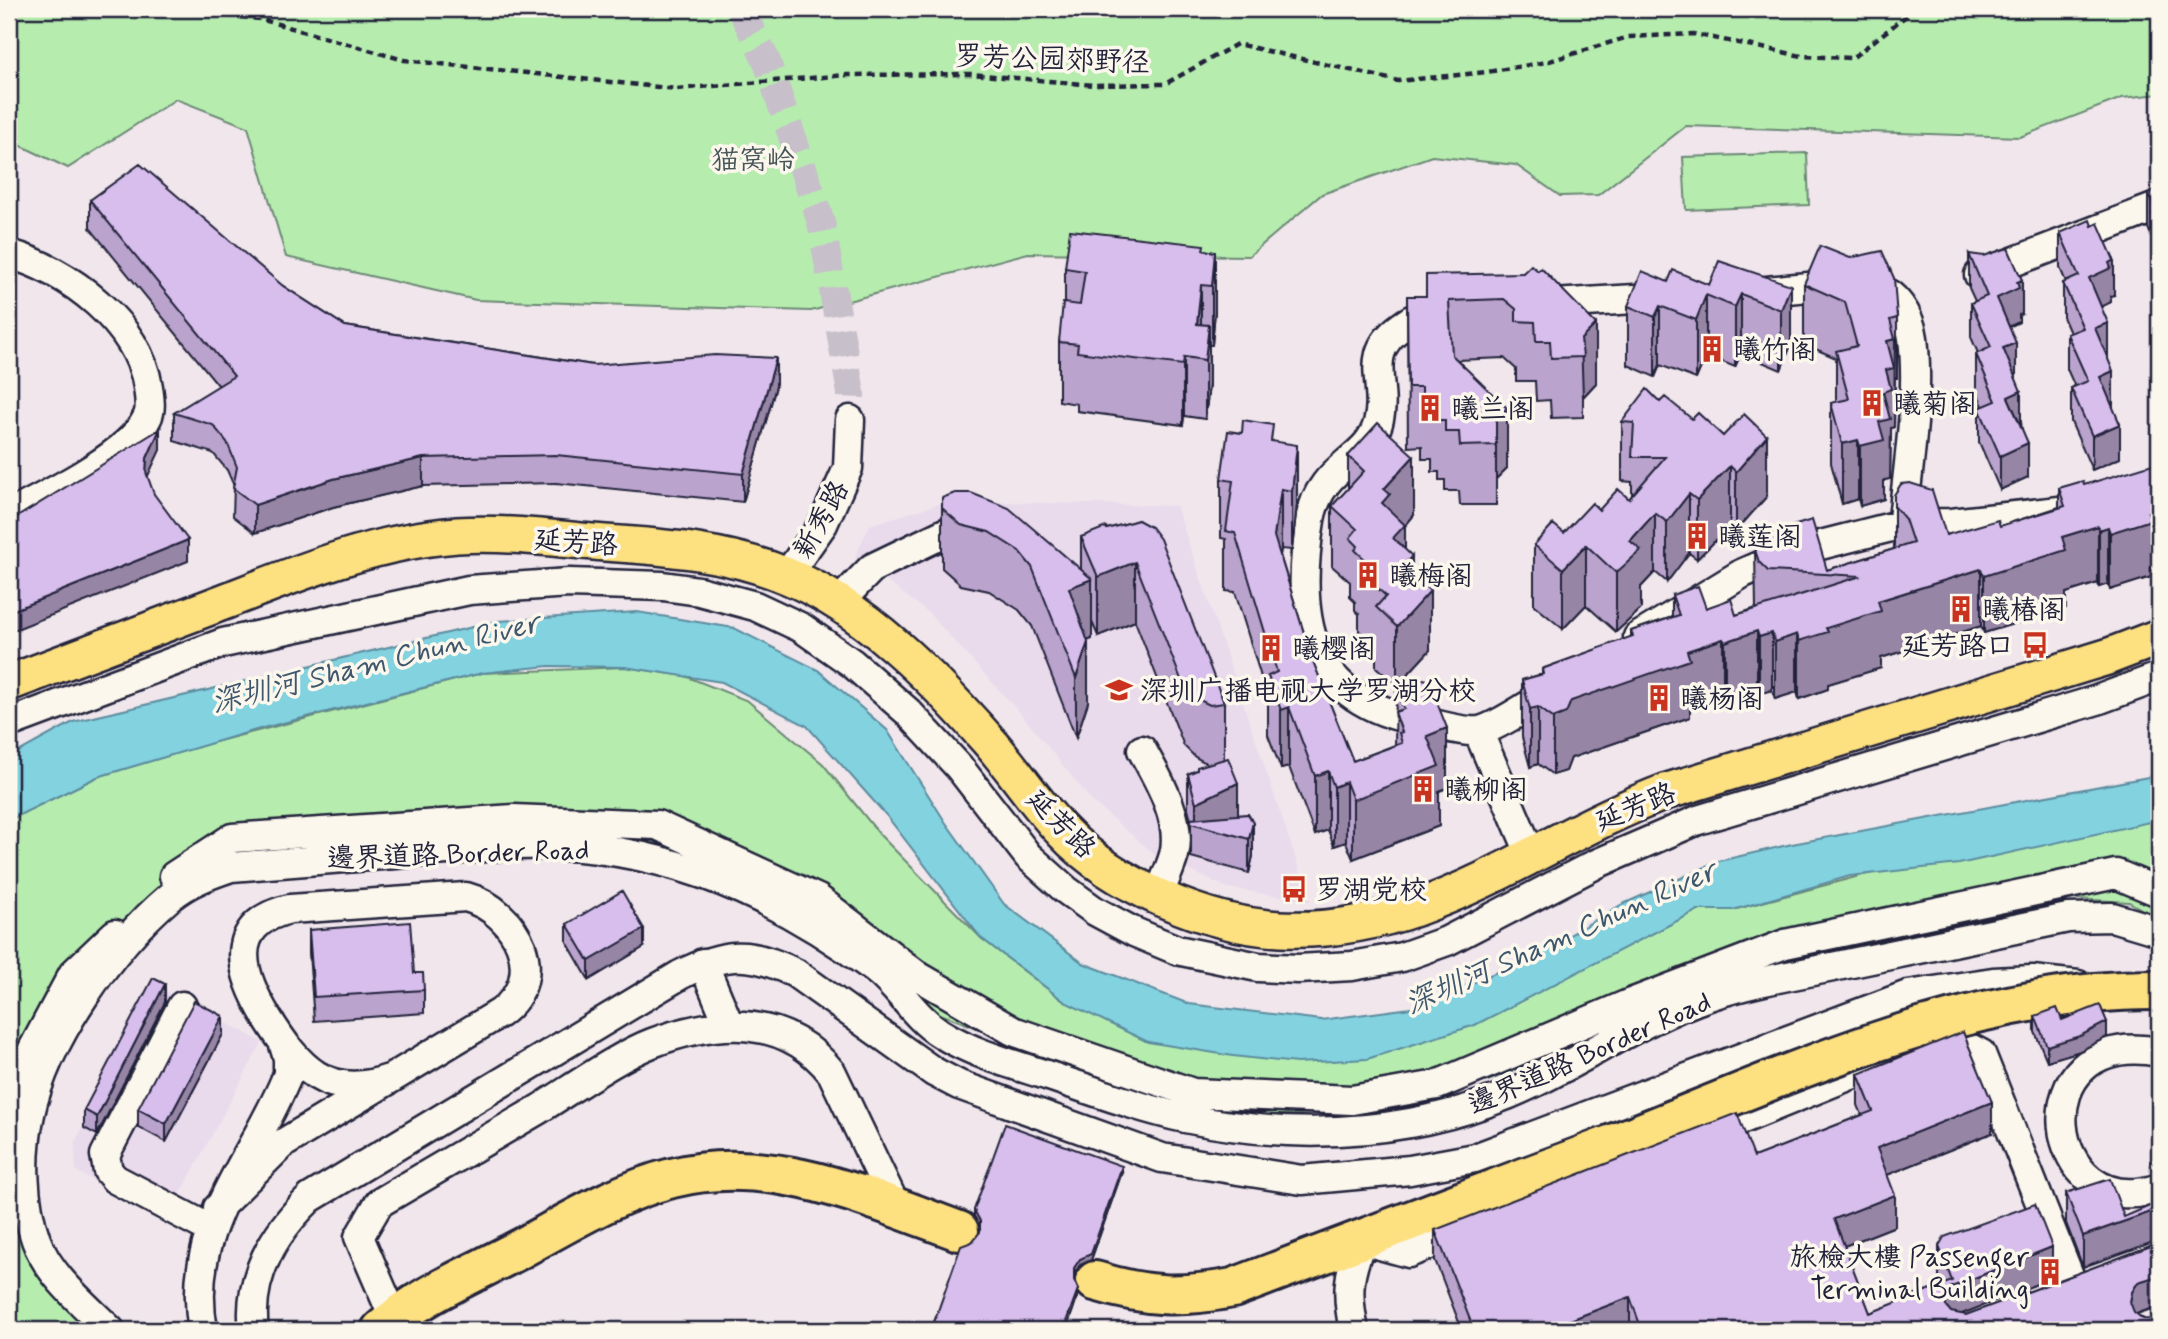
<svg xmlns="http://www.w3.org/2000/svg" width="2168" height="1339" font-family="Mynerve,'LXGW WenKai TC',sans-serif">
  <rect width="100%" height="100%" fill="#f0e6ec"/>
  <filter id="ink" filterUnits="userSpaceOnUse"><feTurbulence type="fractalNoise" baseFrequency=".0143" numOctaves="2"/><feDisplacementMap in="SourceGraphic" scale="14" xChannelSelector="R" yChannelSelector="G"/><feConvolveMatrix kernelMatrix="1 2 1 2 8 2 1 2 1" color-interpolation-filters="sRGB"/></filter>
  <g filter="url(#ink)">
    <!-- built -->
    <path fill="#e9daec" d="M949,501L1176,506L1310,901L1229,888L1157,856L1092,801L1023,716L928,612L855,557L870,525Z
      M158,987L262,1042L166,1220L76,1171L75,1142Z"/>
    <!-- green -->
    <path fill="#b6edaf" stroke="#6c8875" stroke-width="2" d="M9,9H2159V94L2122,98L2020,137L1686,126L1598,195L1560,196L1516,165L1432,156L1322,194L1249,256L1028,253L811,311L476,300L286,257L248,127L176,99L68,168L9,140Z
      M1807,153L1809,205L1686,210L1683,157Z
      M625,667L685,676L748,701L823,764L880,835L981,938L1062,1000L1148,1042L1466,1028L1698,910H1733L1863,875L2159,818V919L2129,902L2074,899L1764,964L1493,1079L1417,1103L1336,1112L1260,1116L1156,1096L927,1009L811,911L668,845L616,834L256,847L203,863L151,895L84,980L17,1190L102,1330H9V820L97,777L211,743L482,673Z"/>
    <!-- water -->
    <path fill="#83d2e0" stroke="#5c8c9e" stroke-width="2" d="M637,612L734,628L818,670L887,730L946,823L1004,904L1083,963L1189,1004L1321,1020L1418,1007L1537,954L1621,905L1719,861L1792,844L2159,775V820L1959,864L1850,876L1733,910H1698L1475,1025L1367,1059L1297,1063L1233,1056L1148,1042L1065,1002L981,938L886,815L807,726L722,682L625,667L549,666L482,673L263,728L97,777L9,820V757L73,722L498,621Z"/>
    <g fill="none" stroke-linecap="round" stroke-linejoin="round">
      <!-- minor-tunnel -->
      <path stroke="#c7bfc9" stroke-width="28" stroke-dasharray="28 14" stroke-linecap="butt" d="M741,9L767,62L821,222L851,393L850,420"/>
      <defs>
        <path id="minor" d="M9,254C68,270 138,323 148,387C149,396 152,409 147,418C130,455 45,496 9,515
          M1979,275L2159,206
          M1754,292C1782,290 1848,281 1872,286C1895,292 1910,315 1913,338C1920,397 1908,462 1903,521
          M1537,305L1668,297
          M1441,311C1427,312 1413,318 1402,326C1360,356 1389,384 1378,423C1368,462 1320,464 1310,520C1294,620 1307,701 1421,721C1435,724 1466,733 1479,731C1496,728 1537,700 1553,690
          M787,575L823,524L848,468L850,420
          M839,602L872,568L945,533
          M1638,637L1743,573L1789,553L1903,524L1951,523L2078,509
          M9,723L223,643L469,590L569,583L663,586L699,591L755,606L802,628L852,663L908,712L959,767L1028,856L1066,890L1095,911L1134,932L1177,950L1258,967L1298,969L1352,966L1402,957L1447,941L1596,864L1698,820L2097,700L2159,677
          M1478,731L1531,855
          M1142,750C1158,779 1183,820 1174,855C1170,869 1163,883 1158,897
          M174,876L232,838L514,819L657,825L818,899L918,976L1013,1031L1193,1093L1352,1100L1437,1085L1631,1003L1785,944L2116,874L2159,892
          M703,963L729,1025
          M182,1006L105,1155L108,1171L115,1179L210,1229
          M2159,1052C2017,1026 2044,1228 2159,1188
          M15,1107L25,1064L73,974L115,934
          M1706,1134L1927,1044L1956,1041L1981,1054L2074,1288L2052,1296
          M218,1208L282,1144L500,1013C550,976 517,911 466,897L290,909C223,924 242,977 268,1019C298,1067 327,1101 389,1079
          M394,1318L359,1237L379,1203C432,1172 484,1141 536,1111C569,1091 618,1056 652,1043C716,1019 785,1013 832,1073L896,1207
          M110,1330C84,1304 49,1276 36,1240C22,1201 21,1154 30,1114C46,1039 112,946 170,897C188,882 210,874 231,867L511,845C650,840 765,887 875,969C900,988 913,1016 940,1033C974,1054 1012,1064 1049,1076C1094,1091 1139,1108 1185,1118C1303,1143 1427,1135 1536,1082C1593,1054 1649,1016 1709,996C1753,981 1801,974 1847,964C1921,949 1994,933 2068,918L2112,917L2159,931
          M203,1330C184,1228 253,1162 288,1074V1058L283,1042
          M254,1330C247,1278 274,1233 310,1198L680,975C724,952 750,950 795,973L934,1072L959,1085L1162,1158L1302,1180L1410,1170L1475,1158L1908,995L1993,982L2032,980L2078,985
          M1354,1330C1346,1293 1348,1275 1362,1240L1409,1253L1470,1229"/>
        <path id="major" d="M9,683C81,656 153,628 226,601C300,572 376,541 457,535C506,532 557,539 605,543C667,547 729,552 787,576C863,606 934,679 987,739C1014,769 1035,803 1063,832C1113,885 1207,925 1280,929C1430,936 1534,841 1668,791L2107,657L2159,637"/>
        <path id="highway" d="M1095,1281C1147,1297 1180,1298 1233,1288L1610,1145
          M381,1330C420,1295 473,1274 518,1250C568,1223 617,1192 672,1178C770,1153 869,1198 959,1231"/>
      </defs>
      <!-- minor casing -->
      <use href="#minor" stroke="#22223b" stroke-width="33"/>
      <!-- major casing -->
      <use href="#major" stroke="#22223b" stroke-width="40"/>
      <!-- highway casing -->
      <use href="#highway" stroke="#22223b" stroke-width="44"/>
      <!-- path -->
      <path stroke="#22223b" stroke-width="4.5" stroke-dasharray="7 5" stroke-linecap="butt" d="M157,9L260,19L404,60L676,89L847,75L971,74L1094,85L1165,84L1237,44L1398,81L1487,72L1546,62L1628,37L1694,34L1802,56L1852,58L1915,9"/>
      <!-- minor -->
      <use href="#minor" stroke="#fbf7ec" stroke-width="28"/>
      <!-- major -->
      <use href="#major" stroke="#fde080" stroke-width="35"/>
      <!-- highway -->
      <use href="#highway" stroke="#fde080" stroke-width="38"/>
      <defs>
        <path id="highway-bridge" d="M1610,1145C1786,1076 1966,989 2159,990"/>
      </defs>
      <!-- highway-bridge casing -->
      <use href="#highway-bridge" stroke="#22223b" stroke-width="44" stroke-linecap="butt"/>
      <!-- highway-bridge -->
      <use href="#highway-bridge" stroke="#fde080" stroke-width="38"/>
    </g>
    <!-- wall -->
    <path fill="#baa3cc" stroke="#22223b" stroke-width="2" d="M2159,190V266L2152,248V237L2148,228V194Z
      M90,200L283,286L345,326L593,365L776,386L743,502L556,483L423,486L333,507L255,533L233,516L234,486L227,470L213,453L174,441V413L219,386L90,228Z
      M2060,233L2114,295L2111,296V302L2101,307L2108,357H2107L2112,406L2120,458L2092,470L2071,422V388L2075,387L2067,369V334L2070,333L2063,317V283L2066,282L2060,268Z
      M1204,250L1215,252V311L1212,345H1209V385L1205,419L1184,416L1183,425L1077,411V404L1059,401V342L1065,303V268Z
      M1969,254L2022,314L2019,315V322L2009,327L2028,477L2000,490L1979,442V408L1983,406L1976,389V354L1978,353L1971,337V303L1975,301L1969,288Z
      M1538,271L1596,383L1583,397V417L1551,418L1550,400L1536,401L1535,381H1516V369L1504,358L1457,360L1507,468L1496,479V505H1460L1459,491H1445V480H1439V472H1432V459H1422V446L1408,447L1407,296H1426L1523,273Z
      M1804,284L1897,313V378H1895L1894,427L1891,428L1890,479L1884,480V499L1860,506L1858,499L1842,504L1831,463V403L1836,402V358L1804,344Z
      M1709,285H1791V345L1781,370L1741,353L1735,367L1706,355L1696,379L1660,365L1655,377L1628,365V306Z
      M1660,402L1767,496L1736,531L1730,526L1697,559L1689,553L1667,582L1655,572L1641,587V609L1616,632L1586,605L1563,629L1534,605V545L1564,533L1599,510L1629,499L1632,495V482L1622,481V422Z
      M1273,441L1297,504L1292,550L1281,549L1280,555L1312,659L1353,761L1395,745L1396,689L1447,788L1439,791V826L1353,859L1346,842L1334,846L1328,830L1315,835L1289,767L1281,769L1268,735V700L1235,592L1226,591V539L1221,538V479Z
      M1348,456L1414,515L1405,526V550L1412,575L1430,650L1397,686L1376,667V646L1359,631V614L1355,610V602L1350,597V582L1332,566V506L1348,489Z
      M2084,485L2151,568V577L2110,590L2108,584L2099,587L2098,583L2066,593V608L1984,633L1981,626L1881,658V668L1828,684V689L1799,699L1797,692L1775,699L1772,690L1759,694L1757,688L1725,699L1723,696L1690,707V717L1571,758L1566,771L1553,775L1538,764L1530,767L1522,737V680L1542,674V669L1631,637V631L1672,617V595L1706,608L1736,615L1756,608L1755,550L1827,570L1894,549V506L1946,535L2000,526L2059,507V488Z
      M942,498L1081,570V537L1138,520L1224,703V759L1238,815L1248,814L1253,856L1249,873L1191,857V820L1188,808V774L1197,770L1208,764L1195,757L1184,746L1135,621L1098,636L1092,622V639L1087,640L1088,702L1076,738L1032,626L1019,610L989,591L961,585L942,568Z
      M567,924L644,947L589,980L567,942Z
      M309,930L414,973L424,990V1013L314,1021L309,953Z
      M165,1002L97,1135L84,1128V1110Z
      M2035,1016L2062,1020L2107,1037L2080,1051L2047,1061L2035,1032Z
      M223,1034L166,1142L138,1127V1109Z
      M1858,1074L1992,1133L1887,1175L1895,1226L1844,1246L1870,1313L1942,1285L1939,1276V1246L2052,1278L1961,1314L1966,1315L2159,1243V1308L2157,1307L2137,1314L2159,1330H1631L1630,1328L1624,1330H1462L1435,1260V1230L1754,1157L1862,1115L1858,1105Z
      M1122,1172L1091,1260L1080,1265L1074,1274V1280L1078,1295L1066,1330H933V1325L972,1242L980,1232V1226L974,1216V1210Z
      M2066,1193L2124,1217L2083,1267L2066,1223Z"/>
    <!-- shaded-wall -->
    <path fill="#9785a6" stroke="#22223b" stroke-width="2" d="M1215,252V311L1212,345V286Z
      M2114,260V295L2111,296V302L2089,312V278L2109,263Z
      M2022,280V314L2019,315V322L1997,332V298L2017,282Z
      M1201,285V344L1197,324Z
      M1791,285V345L1781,370V310Z
      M1741,294V353L1735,367V307Z
      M1706,295V355L1696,379V320Z
      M1660,306V365L1655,377V317Z
      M2108,323V357L2095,363V328Z
      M1596,324V383L1583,397L1581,339Z
      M1209,325V385L1205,419V360Z
      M1895,339L1894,427L1891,428L1890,479L1884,480V499L1860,506V446L1879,422L1883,392L1887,341Z
      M2016,343V377L2003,383V348Z
      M1184,357V416L1183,425V365Z
      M776,358V386L743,502V474Z
      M2113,371V406L2100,411V377Z
      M2021,391V426L2008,397Z
      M1507,408V468L1496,479V420Z
      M2120,424V458L2092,470V436Z
      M160,429V450L147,478L146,472L147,458Z
      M1767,436V496L1736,531V472Z
      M1858,440V499L1842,504V444Z
      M2028,443V477L2000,490V456Z
      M1297,445V504L1292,550V491Z
      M1414,456V515L1405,526V564L1412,556V610L1430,591V650L1397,686V627L1382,503L1384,489Z
      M423,458V486L333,507L255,533V505L333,479Z
      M1730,466V526L1697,559V500Z
      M1281,489V549L1274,595V536Z
      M1689,494V553L1667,582V522Z
      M2159,508V565L2151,568V577L2110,590V533L2148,512Z
      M1655,513V572L1641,587V609L1616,632V573L1630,541Z
      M2098,526V583L2066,593V608L1984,633V576L2062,537Z
      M2108,527V584L2099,587V530Z
      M188,540V561L9,632V612Z
      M1586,545V605L1563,629V569Z
      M1135,562V621L1098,636V577Z
      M1981,569V626L1881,658V668L1828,684V689L1799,699V641L1878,601Z
      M1092,579V639L1069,648V588Z
      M1757,631V688L1725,699V642Z
      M1772,633V690L1759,694V637Z
      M1797,634V692L1775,699V642Z
      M1723,639V696L1690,707V717L1571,758L1566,771L1553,775V718L1571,701L1687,651Z
      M1088,642V702L1076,738V678Z
      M1289,707V767L1281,769V710Z
      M1538,707V764L1530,767V709Z
      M1447,728V788L1439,791V826L1353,859V800L1427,736Z
      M1328,771V830L1315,835V776Z
      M1346,782V842L1334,846V787Z
      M1238,783V817L1196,824V803Z
      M1253,822V856L1249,873V839Z
      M644,929V947L589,980V961Z
      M165,984V1002L97,1135V1117Z
      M223,1016V1034L166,1142V1124Z
      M2107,1022V1037L2080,1051L2047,1061V1046Z
      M1992,1102V1133L1877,1179V1148Z
      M1122,1166V1172L1091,1260L1080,1265L1074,1274V1268Z
      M1895,1195V1226L1834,1250V1219Z
      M2159,1209V1240L2083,1267V1236Z
      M2052,1247V1278L1949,1319L1945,1327V1296L1949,1288Z
      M2157,1276V1307L2138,1313L2132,1323L2130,1302L2132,1292L2138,1282Z
      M1078,1289V1295L1066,1330H1063Z
      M1630,1297V1328L1624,1330H1544Z"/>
    <!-- building -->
    <path fill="#d8beed" stroke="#22223b" stroke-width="2" d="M140,164L283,286L345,326L593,365L715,355L776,358L743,474L556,455L423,458L333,479L255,505L233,488L237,467L227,442L213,425L174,413L234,376L90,200Z
      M2159,190V231L2152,214L2156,212L2148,194Z
      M2090,220L2092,226L2098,223L2114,260L2109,263L2111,268L2089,278L2108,323L2095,328L2113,371L2100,377L2120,424L2092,436L2071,388L2088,381L2067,334L2083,328L2063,283L2079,276L2060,233Z
      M1070,230L1204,245L1203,250L1215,252L1212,286L1201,285L1197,324L1209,325L1205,360L1184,357L1183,365L1077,352L1078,344L1059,342L1063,303L1080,305L1085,271L1065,268Z
      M1820,246L1850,258L1882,251L1894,278L1897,318L1890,320L1895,339L1887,341L1894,368L1886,370L1891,389L1883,392L1890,419L1879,422L1884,440L1860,446L1858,440L1842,444L1831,403L1849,399L1836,351L1857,346L1845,302L1804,284Z
      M2008,248L2022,280L2017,282L2019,288L1997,298L2016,343L2003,348L2021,391L2008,397L2028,443L2000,456L1979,408L1996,401L1976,354L1991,347L1971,303L1987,296L1969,254L1984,256Z
      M1719,261L1791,285L1781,310L1741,294L1735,307L1706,295L1696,320L1660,306L1655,317L1628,306L1642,271L1668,282L1673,270L1709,285Z
      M1531,265L1538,271L1541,268L1596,324L1581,339L1583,357L1551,358L1550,341H1536L1535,322L1516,321V309L1504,299L1449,301L1452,355L1507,408L1496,420V445L1460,446L1459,432H1445V420H1439V412L1432,413V400H1422V387H1408L1407,296H1426V275L1523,273Z
      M1647,389L1660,402L1665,397L1692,419L1698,413L1723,436L1744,414L1767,436L1736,472L1730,466L1697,500L1689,494L1667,522L1655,513L1630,541L1641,550L1616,573L1586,545L1563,569L1534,545L1553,524L1564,533L1592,503L1599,510L1618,489L1629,499L1665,457H1632L1634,423L1622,422Z
      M1243,420L1273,425L1271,441L1297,445L1292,491L1281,489L1274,536L1312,659L1353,761L1402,743L1399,733L1402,732L1395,712L1404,709L1396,689L1423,679L1428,680L1447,728L1427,736L1439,766L1353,800L1346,782L1334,787L1328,771L1315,776L1289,707L1281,710L1268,676L1277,672L1235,533L1226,531L1233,481L1221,479L1228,431L1242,433Z
      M1378,423L1414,456L1384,489L1390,494L1382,503L1405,525L1393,538L1412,556L1403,566L1430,591L1397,627L1376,607L1386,596L1359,571L1368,562L1355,550L1358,546L1350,538L1357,529L1332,506L1364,471L1348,456Z
      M160,429L147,458L146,472L154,494L188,540L9,612V522Z
      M2159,462V508L2148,512L2151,520L2110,533L2108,527L2099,530L2098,526L2062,537L2066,550L1984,576L1981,569L1878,601L1881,611L1826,628L1828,632L1799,641L1797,634L1775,642L1772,633L1759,637L1757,631L1725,642L1723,639L1687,651L1690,660L1571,701L1566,713L1553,718L1538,707L1530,709L1522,680L1543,674L1542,669L1633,636L1631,631L1679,615L1672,595L1698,586L1706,608L1731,599L1736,615L1861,576L1768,571L1759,562L1755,550L1764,535L1812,520L1827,570L1913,543L1905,519L1894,506V495L1901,484L1910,483L1932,490L1946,535L1998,520L2000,526L2065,506L2059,488L2083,481L2084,485Z
      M955,493H971L1009,508L1092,579L1069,588L1088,642L1076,678L1032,567L1019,551L989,532L961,525L942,508V498Z
      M1138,520L1151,527L1160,539L1224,703L1210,705L1195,698L1184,687L1135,562L1098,577L1081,537L1106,527L1107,529Z
      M1228,758L1238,783L1196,803L1188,774L1197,770V767Z
      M1248,814L1253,822L1249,839L1191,823V819Z
      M622,891L644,929L589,961L567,924Z
      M410,922L414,973H423L424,990L314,997L309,930Z
      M153,978L165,984L97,1117L84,1110Z
      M194,1001L223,1016L166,1124L138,1109Z
      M2100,1005L2107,1022L2080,1036L2047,1046L2035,1016L2057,1008L2062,1020Z
      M1963,1032L1992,1102L1877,1148L1895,1195L1834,1219L1870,1313L1952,1281L1939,1246L1944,1237L2035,1204L2052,1247L1949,1288L1945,1296L1946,1306L1951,1312L1966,1315L2159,1243V1277L2157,1276L2138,1282L2132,1292L2130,1302L2134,1312L2143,1319L2159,1320V1330H1642L1630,1297L1544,1330H1474L1435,1230L1737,1113L1754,1157L1873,1111L1858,1074Z
      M1005,1124L1122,1166L1091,1254L1080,1259L1074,1268V1280L1078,1289L1063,1330H946L933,1325L961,1246L972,1242L980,1232V1221L974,1210Z
      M2110,1179L2124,1217L2159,1202V1209L2083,1236L2066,1193Z"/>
  </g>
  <!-- icons -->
  <defs>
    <symbol id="building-bare" viewBox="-9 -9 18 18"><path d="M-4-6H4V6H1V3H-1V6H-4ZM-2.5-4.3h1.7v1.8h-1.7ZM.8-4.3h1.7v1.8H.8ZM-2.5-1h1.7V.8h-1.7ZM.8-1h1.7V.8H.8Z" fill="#c8321e" stroke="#fbf7ec" stroke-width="2.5" paint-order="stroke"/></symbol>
    <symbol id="bus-bare" viewBox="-9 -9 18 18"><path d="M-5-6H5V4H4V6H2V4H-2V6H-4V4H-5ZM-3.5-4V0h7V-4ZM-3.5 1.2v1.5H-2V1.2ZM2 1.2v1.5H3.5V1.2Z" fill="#c8321e" stroke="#fbf7ec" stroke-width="2.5" paint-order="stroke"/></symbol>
    <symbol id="school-bare" viewBox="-9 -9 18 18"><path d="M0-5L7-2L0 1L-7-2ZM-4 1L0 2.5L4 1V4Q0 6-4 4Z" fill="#c8321e" stroke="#fbf7ec" stroke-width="2.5" paint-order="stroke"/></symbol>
  </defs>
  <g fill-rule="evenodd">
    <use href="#building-bare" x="1693" y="330" width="38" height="38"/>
    <use href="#building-bare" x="1853" y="384" width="38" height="38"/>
    <use href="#building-bare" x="1411" y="389" width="38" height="38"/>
    <use href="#building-bare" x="1678" y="517" width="38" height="38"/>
    <use href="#building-bare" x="1349" y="556" width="38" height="38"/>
    <use href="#building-bare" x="1942" y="590" width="38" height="38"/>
    <use href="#bus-bare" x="2016" y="626" width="38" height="38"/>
    <use href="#building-bare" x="1252" y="629" width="38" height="38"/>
    <use href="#school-bare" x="1100" y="671" width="38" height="38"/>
    <use href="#building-bare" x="1640" y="679" width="38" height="38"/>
    <use href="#building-bare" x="1404" y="770" width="38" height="38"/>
    <use href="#bus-bare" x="1275" y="870" width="38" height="38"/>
    <use href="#building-bare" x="2031" y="1253" width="38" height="38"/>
  </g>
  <g text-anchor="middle" stroke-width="7" stroke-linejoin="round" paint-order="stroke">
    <!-- street labels -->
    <g font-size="28" fill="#22223b" stroke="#fbf7ec">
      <text transform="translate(1052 58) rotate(2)" y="10">罗芳公园郊野径</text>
      <text transform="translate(820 519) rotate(-61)" y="10">新秀路</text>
      <text transform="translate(576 541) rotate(4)" y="10">延芳路</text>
      <text transform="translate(1635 806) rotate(-22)" y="10">延芳路</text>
      <text transform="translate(1062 823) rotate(45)" y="10">延芳路</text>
      <text transform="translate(458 853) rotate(-2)" y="10">邊界道路 Border Road</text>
      <text transform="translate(1589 1052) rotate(-24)" y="10">邊界道路 Border Road</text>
    </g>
    <!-- park labels -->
    <g font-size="28" fill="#475558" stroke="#fbf7ec">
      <text x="753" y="169">猫窝岭</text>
    </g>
    <!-- poi labels -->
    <g font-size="28" fill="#22223b" stroke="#fbf7ec" text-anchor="start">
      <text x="1733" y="359">曦竹阁</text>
      <text x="1893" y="413">曦菊阁</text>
      <text x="1451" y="418">曦兰阁</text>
      <text x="1718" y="546">曦莲阁</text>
      <text x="1389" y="585">曦梅阁</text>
      <text x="1982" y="619">曦椿阁</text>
      <text x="2014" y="655" text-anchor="end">延芳路口</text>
      <text x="1292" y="658">曦樱阁</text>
      <text x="1140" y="700">深圳广播电视大学罗湖分校</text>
      <text x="1680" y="708">曦杨阁</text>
      <text x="1444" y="799">曦柳阁</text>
      <text x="1315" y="899">罗湖党校</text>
      <text x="2029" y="1266" text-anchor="end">旅檢大樓 Passenger<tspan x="2029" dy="32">Terminal Building</tspan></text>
    </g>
    <!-- water labels -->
    <g font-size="30" font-style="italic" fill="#3f576d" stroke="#fbf7ec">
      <text transform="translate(375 662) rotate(-14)" y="10">深圳河 Sham Chun River</text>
      <text transform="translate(1560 937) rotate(-24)" y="10">深圳河 Sham Chun River</text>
    </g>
  </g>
  <!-- margin -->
  <rect width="2168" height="1339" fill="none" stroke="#fbf7ec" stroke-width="35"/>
  <rect x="18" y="18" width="2133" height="1304" fill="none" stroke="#22223b" stroke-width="2.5" filter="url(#ink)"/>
</svg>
